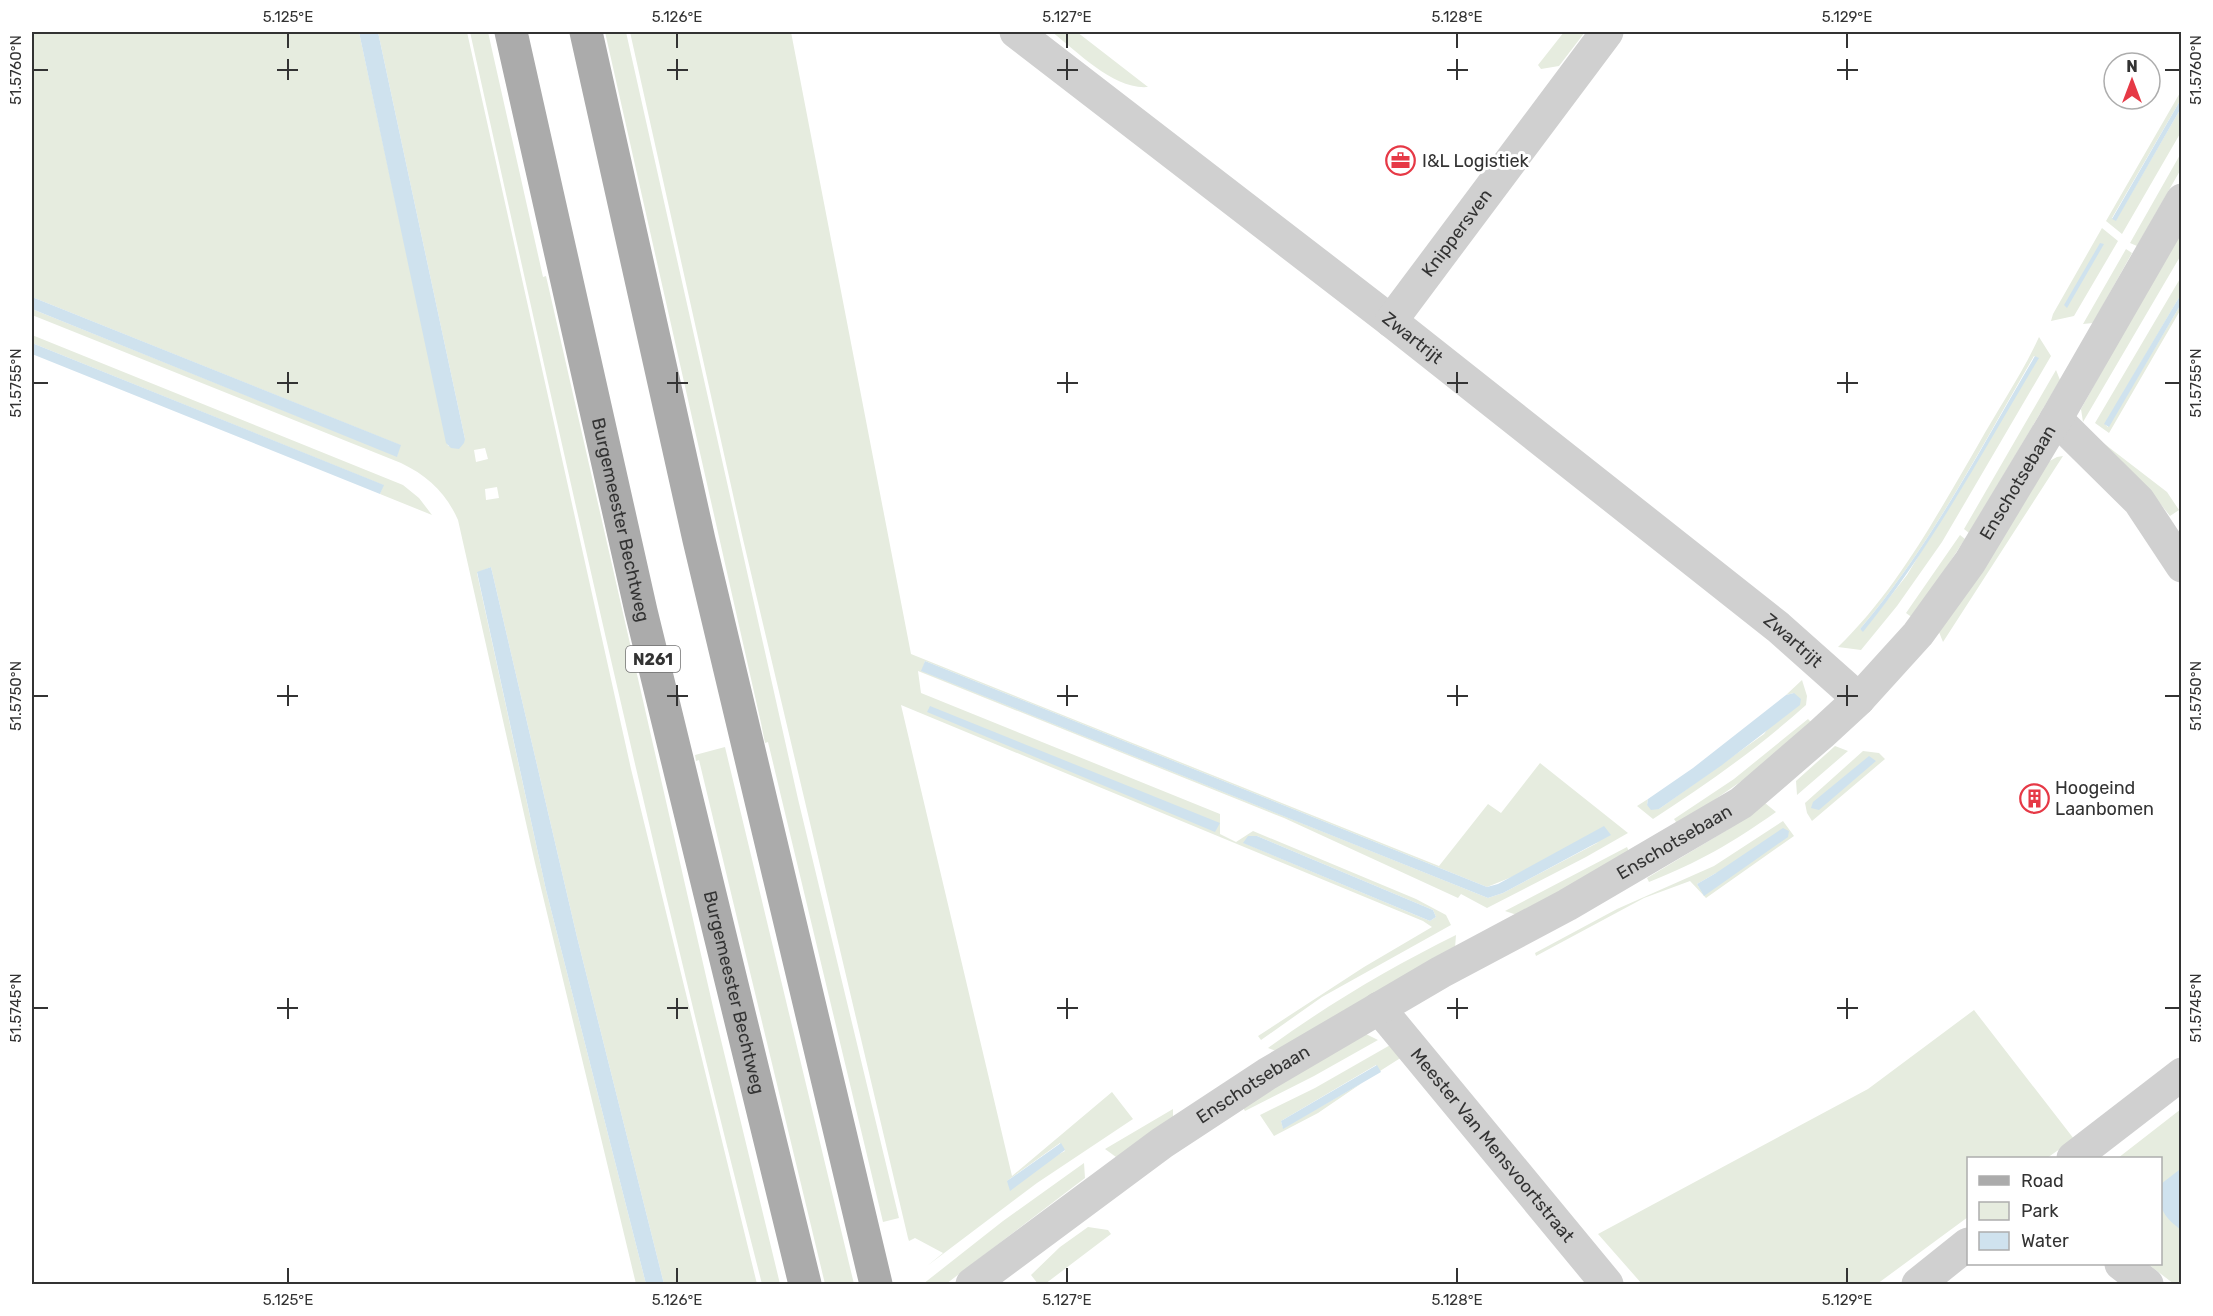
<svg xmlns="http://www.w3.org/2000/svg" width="2213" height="1316" font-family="Rubik,sans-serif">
  <rect width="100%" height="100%" fill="#fff"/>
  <!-- green -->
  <path fill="#e6ecdf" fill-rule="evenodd" d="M32,32H359L448,446L465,439L378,32H467L631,769L757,1284H664L577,937L491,567L477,573L546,890L646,1284H636L535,863L458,520C446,493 428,476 401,463L32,315V309L397,456L400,445L32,297ZM485,448L488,459L476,462L474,450ZM497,487L499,498L486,500L485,489Z
    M470,32H488L543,277L546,276L713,1007L780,1284H762C655,869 563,450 470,32Z
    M605,32H626L798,799L899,1218L883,1222L768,742L765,743L761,723Z
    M630,32H791L911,654L1439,866L1488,804L1501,813L1540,763L1628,833L1586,857L1487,908L1461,894L1458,898L1284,818L918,671L921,693L1220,814V834L1236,842L1253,831L1416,899L1446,915L1451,925L1322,997L1261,1040L1258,1036L1364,967L1432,927L1423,921L901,705L1012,1176L1112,1092L1133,1119L1037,1183L927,1266L943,1253L915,1238L909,1241L908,1238L742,535ZM925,661L1487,887L1599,842L1503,893L1488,898L922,671ZM1257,836L1433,910L1436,917L1430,921L1244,843ZM1060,1143L1065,1151L1007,1181Z
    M1052,32H1077L1148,87C1114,90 1078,52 1052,32Z
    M1564,32H1585L1559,66L1541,69L1538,65Z
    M2181,91V99L2112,218L2116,220L2181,108V132L2122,234L2106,221Z
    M2181,153V169L2137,246L2130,243Z
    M2181,227V255L2083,422L2081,409Z
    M2102,228L2118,241L2074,316L2051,321L2053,314Z
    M2126,249L2132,253L2093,323L2083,324Z
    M2181,277V294L2105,424L2108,427L2181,304V309L2109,433L2095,423Z
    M32,335L403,485L419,498L432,515L380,494L383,485L32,343Z
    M2039,337L2051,356L1942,542L1897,606L1861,650L1838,647C1897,590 1937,515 1978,445C1998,409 2022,374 2039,337ZM2034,356L2038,358L1907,575L1863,631L1860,629C1930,547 1980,449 2034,356Z
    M2056,370L2060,380L1969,533L1964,529Z
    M2102,442L2167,492L2179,510L2170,516L2147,487Z
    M2063,456L1943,642L1939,632L2046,463L2057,457Z
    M1960,535L1965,539L1913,618L1906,613Z
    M1802,680L1807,696L1806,705C1758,748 1707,784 1653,819L1637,806L1648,799L1647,805L1659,809L1764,734L1794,693L1786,695Z
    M1808,719L1813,724L1759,769L1678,825L1674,819L1734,779Z
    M1835,746L1848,751L1797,795L1796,781Z
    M725,747L854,1284H825L699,760L696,761L695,755Z
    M1863,751L1879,753L1885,759L1812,821L1807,813L1805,803Z
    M1765,803L1776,812C1732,843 1699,862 1649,882L1647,878L1727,830Z
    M1783,821L1794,836L1706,898L1690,881L1644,898L1536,956L1535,953L1617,909L1714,866ZM1716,873L1704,895L1697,884Z
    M1627,847L1630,854L1517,915L1505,911Z
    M1456,935L1455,948L1276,1051L1268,1048C1327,1005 1391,967 1456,935Z
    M1974,1010L2074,1139L2047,1158H1968V1217L1877,1284H1642L1598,1234L1868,1089Z
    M1364,1033L1378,1040L1314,1076L1245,1111L1242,1106Z
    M1392,1044L1402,1057L1380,1071L1376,1065L1281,1121L1283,1128L1362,1083L1318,1113L1274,1136L1260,1115L1315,1088Z
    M1173,1109V1118L1116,1157L1105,1149Z
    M2181,1109V1284H2174L2148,1264H2160V1158H2118Z
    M1084,1163L1085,1178L946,1284H923L1003,1221Z
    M1088,1227L1108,1230L1111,1234L1045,1284H1038L1031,1275L1060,1247Z"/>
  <!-- water -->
  <path fill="#cfe2ee" d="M359,32H378L465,439L464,443L459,449L451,448L446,443Z
    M2181,99V108L2116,221L2112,219Z
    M2100,243L2104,244L2067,308L2064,305Z
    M2181,294V304L2109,427L2104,424Z
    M32,297L401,445L397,457L32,309Z
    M32,343L384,485L380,494L32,354Z
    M2035,356L2039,358C1983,451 1932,547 1863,632L1860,629C1930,547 1980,449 2035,356Z
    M491,567L577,937L664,1284H646L546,890L477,572Z
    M925,661L1487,887L1498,884L1604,826L1611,835L1503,893L1488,898L921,671Z
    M1794,693L1801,699L1800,705L1722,765L1659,809L1651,810L1647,805L1648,799L1693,768L1786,695Z
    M930,706L1220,823L1215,832L927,712Z
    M1869,756L1876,761L1819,810L1811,808L1813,802Z
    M1783,828L1789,831L1788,837L1704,896L1697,884L1716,873Z
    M1248,836H1257L1433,910L1436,917L1430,921L1243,843Z
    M1377,1065L1381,1072L1283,1129L1281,1121Z
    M1061,1143L1065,1150L1010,1191L1007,1181Z
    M2179,1170H2181V1230C2161,1214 2160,1210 2161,1184Z"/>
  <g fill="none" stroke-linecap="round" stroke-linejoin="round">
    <!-- minor -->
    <g stroke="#d0d0d0" stroke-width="33">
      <path id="s1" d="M1016,32L1391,321L1778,627L1859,699"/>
      <path id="s2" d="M1391,321L1607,32"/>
      <path d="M2056,419L2139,501L2182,566"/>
      <path id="s3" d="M1379,1008L1607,1284"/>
      <path d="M2073,1158L2182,1074"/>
      <path d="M2121,1264L2147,1284"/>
      <path id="s4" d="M972,1284L1162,1143L1267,1074L1441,972L1567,905L1741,803L1821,734L1859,699L1918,634L1970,562L2056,419L2182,200"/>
      <path d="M1918,1284L1968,1244"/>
    </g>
    <!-- major -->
    <g stroke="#ababab" stroke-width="33">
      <path id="s5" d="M511,32L641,611L805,1284"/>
      <path d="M586,32L699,540L876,1284"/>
    </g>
  </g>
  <!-- ticks -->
  <path fill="none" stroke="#333" stroke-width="2" d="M288,33V48M677,33V48M1067,33V48M1457,33V48M1847,33V48M288,59V80M677,59V80M1067,59V80M1457,59V80M1847,59V80M33,70H48M277,70H298M667,70H688M1057,70H1078M1447,70H1468M1837,70H1858M2165,70H2180M288,372V393M677,372V393M1067,372V393M1457,372V393M1847,372V393M33,383H48M277,383H298M667,383H688M1057,383H1078M1447,383H1468M1837,383H1858M2165,383H2180M288,685V706M677,685V706M1067,685V706M1457,685V706M1847,685V706M33,696H48M277,696H298M667,696H688M1057,696H1078M1447,696H1468M1837,696H1858M2165,696H2180M288,998V1019M677,998V1019M1067,998V1019M1457,998V1019M1847,998V1019M33,1008H48M277,1008H298M667,1008H688M1057,1008H1078M1447,1008H1468M1837,1008H1858M2165,1008H2180M288,1268V1283M677,1268V1283M1067,1268V1283M1457,1268V1283M1847,1268V1283"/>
  <!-- icons -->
  <defs>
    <symbol id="office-ring" viewBox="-11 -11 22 22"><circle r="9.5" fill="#fff" stroke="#e63946" stroke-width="1.5"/><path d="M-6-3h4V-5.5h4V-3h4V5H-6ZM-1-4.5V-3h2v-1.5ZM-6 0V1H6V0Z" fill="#e63946"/></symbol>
    <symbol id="building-ring" viewBox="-11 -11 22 22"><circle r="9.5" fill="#fff" stroke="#e63946" stroke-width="1.5"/><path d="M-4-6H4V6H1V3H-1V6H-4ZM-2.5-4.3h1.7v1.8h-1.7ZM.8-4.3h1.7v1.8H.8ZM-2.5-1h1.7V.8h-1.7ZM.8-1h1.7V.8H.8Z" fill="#e63946"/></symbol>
  </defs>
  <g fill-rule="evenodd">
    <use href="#office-ring" x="1384" y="144" width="33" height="33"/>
    <use href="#building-ring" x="2018" y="782" width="33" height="33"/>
  </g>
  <g text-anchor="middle" stroke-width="6" stroke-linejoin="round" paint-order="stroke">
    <!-- shield labels -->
    <rect fill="#fff" stroke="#707070" stroke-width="1.5" x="626" y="646" width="54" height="26" rx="4.5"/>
    <g font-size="16" font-weight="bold" fill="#333">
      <text x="653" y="665">N261</text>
    </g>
    <!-- poi labels -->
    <g font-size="18" fill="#333" stroke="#fff" text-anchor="start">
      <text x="1422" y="167">I&amp;L Logistiek</text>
      <text x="2055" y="794">Hoogeind<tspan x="2055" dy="21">Laanbomen</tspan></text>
    </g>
    <!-- street labels -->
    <g font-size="18" fill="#333" stroke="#fff">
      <text dy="6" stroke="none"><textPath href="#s2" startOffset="110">Knippersven</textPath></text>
      <text dy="6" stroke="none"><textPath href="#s1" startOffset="501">Zwartrijt</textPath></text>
      <text dy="6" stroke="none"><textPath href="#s4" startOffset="1335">Enschotsebaan</textPath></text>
      <text dy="6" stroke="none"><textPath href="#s5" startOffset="500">Burgemeester Bechtweg</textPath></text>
      <text dy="6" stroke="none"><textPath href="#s1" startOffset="987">Zwartrijt</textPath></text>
      <text dy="6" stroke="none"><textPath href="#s4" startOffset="831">Enschotsebaan</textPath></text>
      <text dy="6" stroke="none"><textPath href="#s5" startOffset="986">Burgemeester Bechtweg</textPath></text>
      <text dy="6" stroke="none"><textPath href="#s4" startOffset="345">Enschotsebaan</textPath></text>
      <text dy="6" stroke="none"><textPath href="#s3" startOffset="178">Meester Van Mensvoortstraat</textPath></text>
    </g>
  </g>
  <!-- border -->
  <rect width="2213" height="1316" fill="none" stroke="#ffffff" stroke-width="66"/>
  <!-- legend -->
  <rect x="1967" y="1157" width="195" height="108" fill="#ffffff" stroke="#adadad" stroke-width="1.5"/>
  <rect x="1979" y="1176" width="30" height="9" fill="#ababab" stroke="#adadad" stroke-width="1.5"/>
  <text x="2021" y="1187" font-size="18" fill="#333333">Road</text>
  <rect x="1979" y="1202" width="30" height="18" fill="#e6ecdf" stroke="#adadad" stroke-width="1.5"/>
  <text x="2021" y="1217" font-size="18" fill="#333333">Park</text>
  <rect x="1979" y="1232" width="30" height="18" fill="#cfe2ee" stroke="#adadad" stroke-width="1.5"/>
  <text x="2021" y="1247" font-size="18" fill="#333333">Water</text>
  <!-- north arrow -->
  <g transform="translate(2132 81)"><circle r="28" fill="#ffffff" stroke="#adadad" stroke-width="1.5"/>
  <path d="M0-4.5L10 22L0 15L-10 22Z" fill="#e63946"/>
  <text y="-9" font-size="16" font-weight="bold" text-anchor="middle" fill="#333333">N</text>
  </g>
  <rect x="33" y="33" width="2147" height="1250" fill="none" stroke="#333" stroke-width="2"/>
  <g font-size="15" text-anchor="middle" fill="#333">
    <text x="288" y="22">5.125°E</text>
    <text x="677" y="22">5.126°E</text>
    <text x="1067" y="22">5.127°E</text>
    <text x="1457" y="22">5.128°E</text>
    <text x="1847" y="22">5.129°E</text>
    <text transform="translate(16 70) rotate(-90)" y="5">51.5760°N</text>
    <text transform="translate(2196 70) rotate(-90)" y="5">51.5760°N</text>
    <text transform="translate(16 383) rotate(-90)" y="5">51.5755°N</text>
    <text transform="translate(2196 383) rotate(-90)" y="5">51.5755°N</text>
    <text transform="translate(16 696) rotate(-90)" y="5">51.5750°N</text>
    <text transform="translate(2196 696) rotate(-90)" y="5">51.5750°N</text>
    <text transform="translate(16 1008) rotate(-90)" y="5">51.5745°N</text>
    <text transform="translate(2196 1008) rotate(-90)" y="5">51.5745°N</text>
    <text x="288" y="1305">5.125°E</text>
    <text x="677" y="1305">5.126°E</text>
    <text x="1067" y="1305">5.127°E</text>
    <text x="1457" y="1305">5.128°E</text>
    <text x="1847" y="1305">5.129°E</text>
  </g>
</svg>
